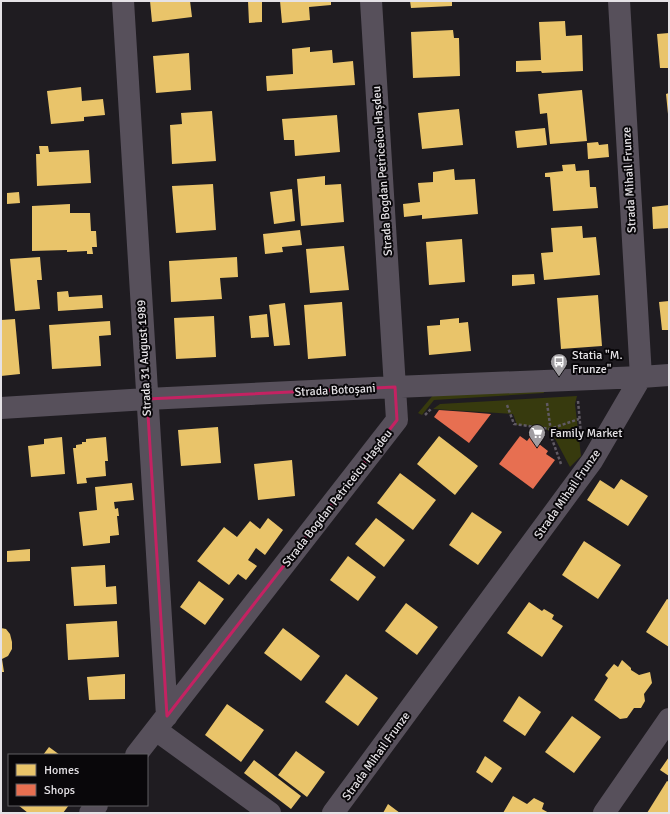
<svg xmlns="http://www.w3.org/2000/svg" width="670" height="814" font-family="Signika,sans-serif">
  <rect width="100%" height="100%" fill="#1f1c21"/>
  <!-- green -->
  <path fill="#373a0e" d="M543,388L544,393L434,400L422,415L418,413L434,394Z
    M577,396L575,404L581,456L570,467L552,433L541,426L517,425L513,414L433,409L440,404Z"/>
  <!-- homes -->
  <path fill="#e9c46a" d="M150,1H190L192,17L152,22Z
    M248,1H262V22L249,23Z
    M280,1H331V5L309,7L310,20L282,23Z
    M410,1H452V6L411,8Z
    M565,21L566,36L582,35L583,71L542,73L541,71L516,72V61L541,60L539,22Z
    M453,30L454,38H459L460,76L413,78L411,32Z
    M669,33V68H660L657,34Z
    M310,47V52L332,50L333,63L353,61L355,85L267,91L266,76L293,74L292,49Z
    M189,53L191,90L156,93L153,56Z
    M81,87L82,101L103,99L105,115L84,117V121L51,124L47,91Z
    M582,90L587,141L550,144L547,113L540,114L538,94Z
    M669,93V114H668L666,94Z
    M459,109L463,145L422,149L418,113Z
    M212,111L216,161L172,164L170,125L182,124L181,113Z
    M337,115L340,152L295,156L294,140H284L282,119Z
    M545,128L547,145L517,148L515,131Z
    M598,142L599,145L608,144L609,157L588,159L587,143Z
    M39,146H48L49,152L89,150L91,183L37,186L36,154H40Z
    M575,164L576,171L589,170L590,187H596L598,208L553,211L550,177H545V173L563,171L562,165Z
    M454,169L455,180L475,179L478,214L422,219V215L404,217L403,204L420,202L418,183L433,182V172Z
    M325,176V185L341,184L344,222L301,226L297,179Z
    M213,184L216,230L176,233L172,186Z
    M292,189L295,221L274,224L270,192Z
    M19,192L20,203L7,204V193Z
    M70,204V213H90L91,231H96L97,247H92L93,254H87V251L67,252V250L32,251V206Z
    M669,205V228L653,229L652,207Z
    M582,226L583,238L596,237L600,275L544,280L541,253L553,252L551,228Z
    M300,230L302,245L282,247L283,252L265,254L263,234Z
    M462,239L465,282L429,285L426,242Z
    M344,246L349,290L310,293L306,249Z
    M40,257L42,280H37L40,309L15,311L10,259Z
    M237,257L238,277L220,278L222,299L171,302L169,261Z
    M534,274L535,284L512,286V275Z
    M68,291L69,297L102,295L103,308L58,311L57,292Z
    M598,295L602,346L561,349L557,298Z
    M669,301V330H662L659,302Z
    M342,302L346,356L308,359L304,305Z
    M285,303L290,345L274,346L269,305Z
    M267,314L269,337L251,338L249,316Z
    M214,316L216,357L176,359L174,318Z
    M459,318V323L468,322L471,351L429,355L427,326L440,325V320Z
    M15,319L20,374L1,376V320Z
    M110,321L111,335L99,336L101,366L52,369L49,325Z
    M218,427L221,463L181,466L178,430Z
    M439,436L478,466L455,495L417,464Z
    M62,437L65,474L31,477L28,446L44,444V439Z
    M106,437L108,461H105L106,476L86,478L87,483L77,484L73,448H76V445L82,444V442H86V439Z
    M292,460L295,496L258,500L254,464Z
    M400,473L436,500L413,530L377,503Z
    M621,479L648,496L628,526L587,500L600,480L614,489Z
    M132,483L134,500L114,502L115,509L118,508L119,516H117L119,535L110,536V543L83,546L79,512L97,510L95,487Z
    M472,512L502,532L478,565L449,545Z
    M268,518L283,530L265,555L256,548L248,560L257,566L246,580L238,574L229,585L197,561L224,527L237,537L250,521L260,529Z
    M376,518L405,540L384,567L355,544Z
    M584,541L621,565L598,599L562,575Z
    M30,549V561L7,562V551Z
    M348,556L376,577L358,601L330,580Z
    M105,565L106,587L116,586L117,604L74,606L71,567Z
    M199,581L224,599L205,625L180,607Z
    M667,599L669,600V647L646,632Z
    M529,602L542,611L544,609L554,615L552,619L563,626L542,657L507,633Z
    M406,603L438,627L417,655L385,631Z
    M117,621L119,657L68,660L66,624Z
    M1,628L6,629L10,634L12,642V649L8,656L2,659L4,672H1Z
    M283,628L320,656L301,681L264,653Z
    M622,660L631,668V670L639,675L650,672L652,683L644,694L645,701L641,708H634L627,718L620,719L594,700L608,678L605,675L614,664L618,667Z
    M125,674V699L89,700L87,677Z
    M346,674L378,698L358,726L325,702Z
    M519,696L541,712L525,736L503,721Z
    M227,704L264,730L241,762L205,735Z
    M572,716L601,737L574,773L545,752Z
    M49,747L60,755H43Z
    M296,751L325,772L307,797L278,775Z
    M485,756L502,768L492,783L476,772Z
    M669,757V776L660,770Z
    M254,760L301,796L291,809L244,773Z
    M667,781L669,782V813H647Z
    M513,796L527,804L534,798L544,803L542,809L549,813H503Z
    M388,804L400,813H383Z
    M18,805H69L63,813H28Z"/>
  <!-- shops -->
  <path fill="#e76f51" d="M439,410L467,412L491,414L469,443L434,417Z
    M520,436L527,441L530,437L548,451L546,454L555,460L533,489L499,464Z"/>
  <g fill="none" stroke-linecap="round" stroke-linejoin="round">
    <!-- path -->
    <path stroke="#605a63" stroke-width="2.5" stroke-dasharray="3 2" stroke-linecap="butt" d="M578,401L581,434
      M547,403L552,439L561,464
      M507,405L514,424L550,429L579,419
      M425,415L431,409"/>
    <!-- street -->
    <path stroke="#57505b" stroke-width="22" d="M123,1L167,716
      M1,408L147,399L395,387L641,377L669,375
      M156,730L270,813
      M136,755L397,420L371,1
      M90,813L97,805
      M333,813L592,461L641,377L619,1
      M604,813L669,719"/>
  </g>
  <!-- marked area -->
  <path fill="none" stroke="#c42262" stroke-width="3" stroke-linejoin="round" d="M395,387L397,420L167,716L147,399Z"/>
  <!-- icons -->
  <defs>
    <symbol id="bus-pin" viewBox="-11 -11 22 30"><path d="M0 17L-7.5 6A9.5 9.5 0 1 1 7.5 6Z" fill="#a09da1" stroke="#09070a"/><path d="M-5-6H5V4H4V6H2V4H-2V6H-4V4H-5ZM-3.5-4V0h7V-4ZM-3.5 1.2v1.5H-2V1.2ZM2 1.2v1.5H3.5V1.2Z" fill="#fff"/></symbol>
    <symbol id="supermarket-pin" viewBox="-11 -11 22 30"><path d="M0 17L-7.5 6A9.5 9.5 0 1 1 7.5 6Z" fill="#a09da1" stroke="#09070a"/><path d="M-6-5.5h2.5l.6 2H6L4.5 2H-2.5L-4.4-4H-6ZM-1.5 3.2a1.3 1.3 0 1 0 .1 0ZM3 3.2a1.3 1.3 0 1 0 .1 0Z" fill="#fff"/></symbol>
  </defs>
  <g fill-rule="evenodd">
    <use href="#bus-pin" x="549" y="352" width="20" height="27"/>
    <use href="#supermarket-pin" x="527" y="423" width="20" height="27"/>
  </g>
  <g text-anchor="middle" stroke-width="4" stroke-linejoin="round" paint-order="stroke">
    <!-- street labels -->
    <g font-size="12" fill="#e5e2e6" stroke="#09070a">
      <text transform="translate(382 171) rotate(-94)" y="4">Strada Bogdan Petriceicu Hașdeu</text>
      <text transform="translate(629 180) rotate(-93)" y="4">Strada Mihail Frunze</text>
      <text transform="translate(144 358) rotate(-93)" y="4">Strada 31 August 1989</text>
      <text transform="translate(335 390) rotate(-3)" y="4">Strada Botoșani</text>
      <text transform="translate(567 494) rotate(-55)" y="4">Strada Mihail Frunze</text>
      <text transform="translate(337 498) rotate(-52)" y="4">Strada Bogdan Petriceicu Hașdeu</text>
      <text transform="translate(376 756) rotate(-54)" y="4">Strada Mihail Frunze</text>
    </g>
    <!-- poi labels -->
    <g font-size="12" fill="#e5e2e6" stroke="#09070a" text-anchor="start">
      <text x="572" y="359">Statia "M.<tspan x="572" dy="14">Frunze"</tspan></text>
      <text x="550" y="437">Family Market</text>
    </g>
  </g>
  <!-- border -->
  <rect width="670" height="814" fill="none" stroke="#e5e2e6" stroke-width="4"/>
  <!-- legend -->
  <rect x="8" y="754" width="140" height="52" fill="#09070a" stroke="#615f62"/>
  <rect x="16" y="764" width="20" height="12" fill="#e9c46a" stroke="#615f62"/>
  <text x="44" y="774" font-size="12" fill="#e5e2e6">Homes</text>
  <rect x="16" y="784" width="20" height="12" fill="#e76f51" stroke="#615f62"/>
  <text x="44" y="794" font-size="12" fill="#e5e2e6">Shops</text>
</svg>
